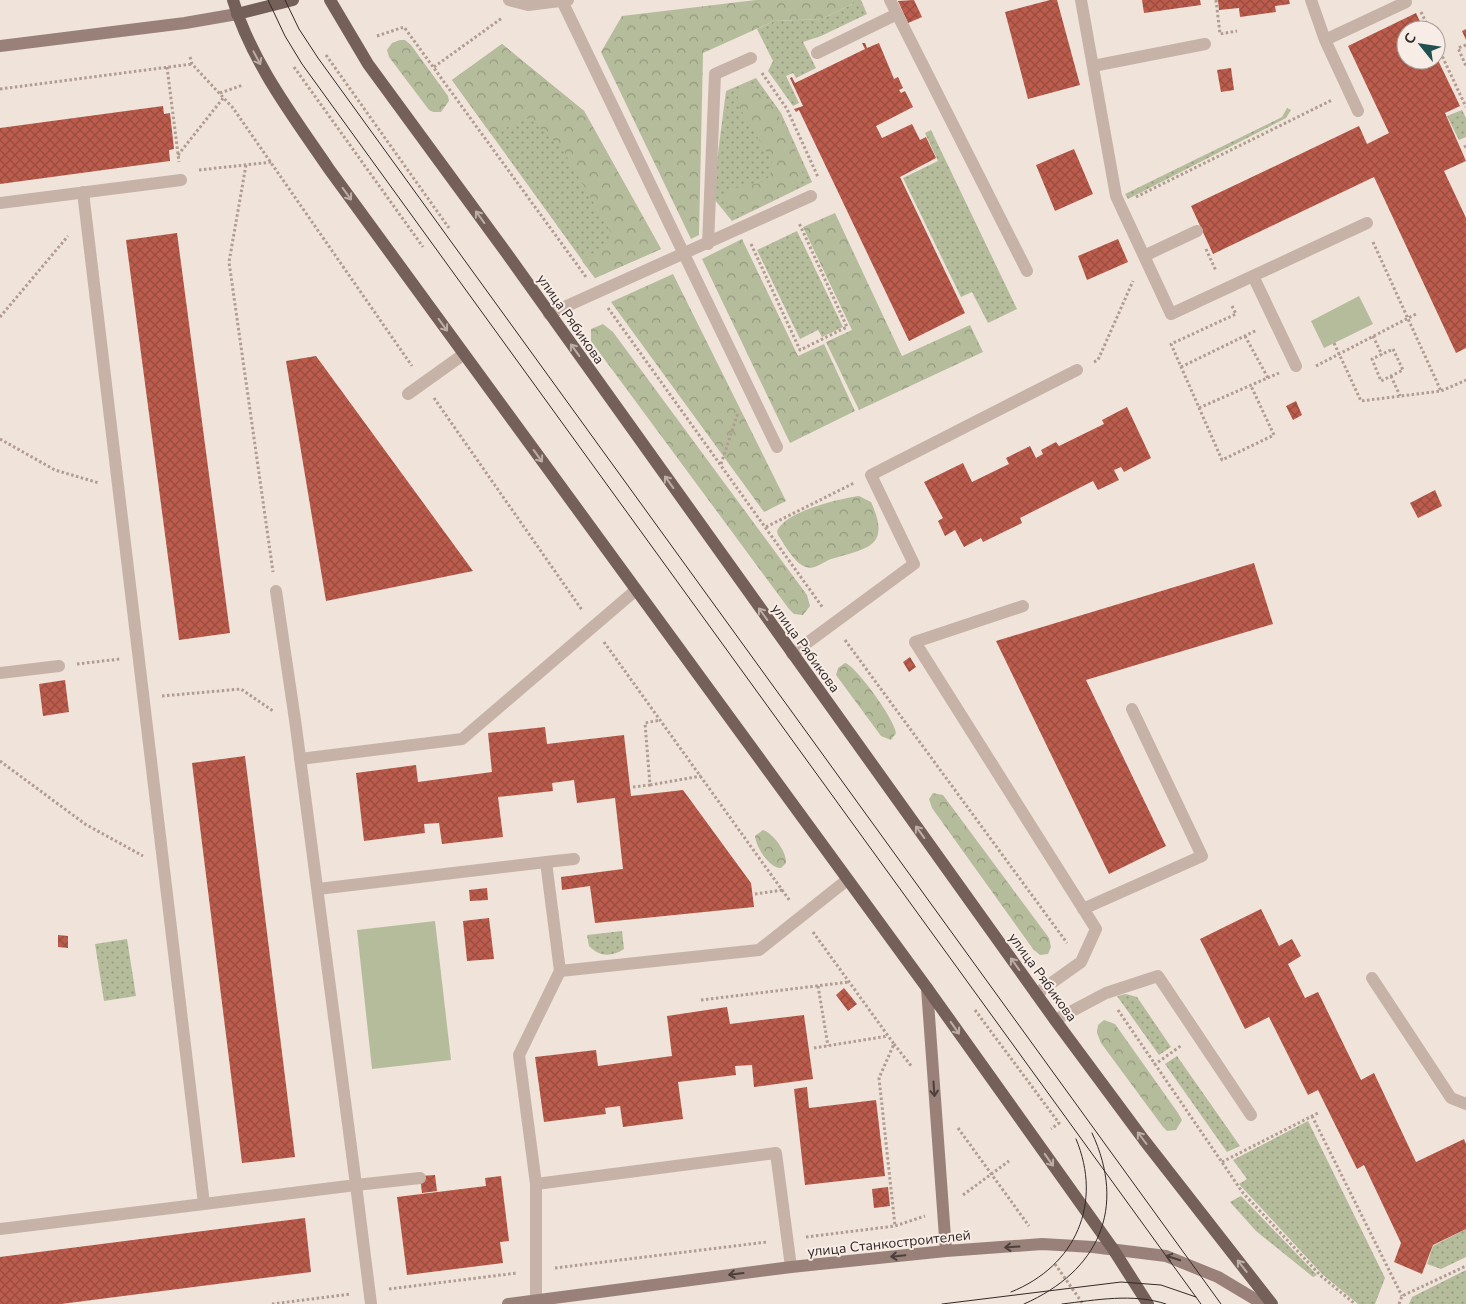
<svg xmlns="http://www.w3.org/2000/svg" width="1466" height="1304" font-family="'Nunito Sans',sans-serif">
  <defs>
    <pattern id="grass-dots" width="8" height="8" patternUnits="userSpaceOnUse" patternTransform="scale(1.25)"><rect width="8" height="8" fill="#b5bc9b"/><path d="M2 2h.1M6 6h.1" fill="none" stroke="#94997e" stroke-width="1.8" stroke-linecap="round"/></pattern>
    <pattern id="forest-crowns" width="20" height="18" patternUnits="userSpaceOnUse" patternTransform="scale(1.25)"><rect width="20" height="18" fill="#b5bc9b"/><path d="M2 6a3 3 0 1 1 6 0M12 15a3 3 0 1 1 6 0" fill="none" stroke="#94997e"/></pattern>
    <pattern id="building-cross-hatch" width="8" height="8" patternUnits="userSpaceOnUse" patternTransform="scale(1.25)"><rect width="8" height="8" fill="#bb5c4c"/><path d="M0 0l8 8M0 8l8-8" fill="none" stroke="#994c3f"/></pattern>
  </defs>
  <rect width="100%" height="100%" fill="#efe3da"/>
  <!-- grass -->
  <path fill="url(#grass-dots)" d="M853,0H861L867,14L821,36L803,42L816,68L796,78L793,73L786,76L799,103L793,106L768,71L773,61L757,29L774,21L822,19L852,4Z
    M502,44L584,111L661,249L595,278L452,80Z
    M756,78L781,113L812,182L732,221L715,200L717,161L726,91Z
    M1287,108L1291,110L1286,118L1128,199L1125,194L1282,117Z
    M1462,110L1466,118V137L1459,140L1447,116Z
    M931,130L1017,309L988,323L972,292L961,297L903,178L938,161L925,133Z
    M797,231L843,327L822,337L818,330L800,339L757,250Z
    M622,931L624,949C612,957 599,957 589,946L587,935Z
    M127,939L136,996L104,1001L95,944Z
    M1126,994L1137,997L1171,1047L1159,1055L1117,996Z
    M1177,1056L1240,1146L1227,1152L1165,1064Z
    M1308,1121L1385,1278L1375,1304H1358L1322,1274L1239,1184L1247,1179L1233,1160Z
    M1241,1196L1317,1275L1313,1277L1256,1231L1230,1202Z
    M1466,1229V1257L1441,1269L1427,1264L1433,1246Z
    M1466,1270V1304H1409L1412,1297Z"/>
  <!-- forest -->
  <path fill="url(#forest-crowns)" d="M756,0H853L852,4L822,19L774,21L703,53L699,235L691,239L601,52L622,16Z
    M400,40H405L411,45L448,96L449,101L441,112H433L429,110L389,57L387,50L392,43Z
    M502,44L584,111L661,249L595,278L582,261L614,238L562,148L529,118L491,134L452,80Z
    M751,85C770,91 803,158 803,177C800,187 755,211 744,212C735,212 730,209 724,202L728,192C746,180 773,192 772,161L738,105C736,95 741,88 751,85Z
    M835,213L902,356L970,325L983,352L859,410L826,342L852,330L803,227Z
    M742,239L798,356L824,344L855,411L790,443L702,259Z
    M673,274L786,501L764,512L611,302Z
    M603,324L613,332L807,595L810,606L803,615L794,614L789,609L591,341V329Z
    M859,496L871,502C892,548 866,548 831,559C823,562 815,570 806,567C794,563 785,545 778,535L777,531C786,511 838,499 859,496Z
    M845,663C857,667 895,720 896,733L891,740L881,736L836,675L838,668Z
    M933,793L943,795L1049,938L1051,947L1048,954L1040,955L1033,949L932,808L929,799Z
    M763,830C773,833 787,852 786,863L781,868C769,868 756,847 755,836Z
    M1104,1020L1115,1024L1178,1113L1182,1120L1176,1130L1167,1131L1163,1127L1101,1043L1097,1033L1098,1025Z"/>
  <!-- pitch -->
  <path fill="#b5bc9b" d="M1359,296L1373,324L1324,348L1311,321Z
    M435,921L451,1060L372,1069L357,930Z"/>
  <!-- building -->
  <path fill="url(#building-cross-hatch)" d="M914,0L922,17L908,23L898,1Z
    M1050,0H1057L1080,85L1028,99L1005,12Z
    M1142,0H1200L1201,5L1144,13Z
    M1218,0H1289L1290,4L1275,6L1276,12L1240,17L1239,8L1219,10Z
    M1416,13L1424,30H1406V60H1436V56L1460,106L1445,113L1466,161L1444,171L1466,218V348L1456,353L1374,177L1213,254L1191,206L1359,126L1367,144L1389,133L1348,46Z
    M1466,29V40L1462,31Z
    M862,43H865L867,48L879,43L894,79L898,77L903,88L899,90L901,93L905,91L913,107L876,126L882,138L912,124L920,140L926,137L936,158L900,177L965,313L909,341L799,110L796,112L794,109L803,106L790,78L792,77L795,83L865,49Z
    M1231,68L1234,90L1221,92L1217,70Z
    M163,106L164,114L170,113L174,149L169,150L170,161L0,184V128Z
    M1074,149L1093,194L1055,211L1036,165Z
    M177,233L230,633L179,640L126,240Z
    M1118,239L1128,262L1087,280L1078,256Z
    M316,356L473,571L326,601L286,361Z
    M1296,401L1302,415L1293,420L1286,406Z
    M1127,407L1151,458L1124,472L1121,467L1114,470L1119,480L1098,490L1093,481L1020,518L1022,523L983,542L981,538L964,547L955,530L945,536L938,521L943,518L924,482L963,463L972,482L1009,464L1006,458L1030,446L1036,458L1043,454L1041,450L1056,442L1059,446L1104,424L1102,420Z
    M1435,490L1442,506L1418,518L1410,503Z
    M1254,563L1273,624L1086,680L1166,846L1109,874L996,641Z
    M910,657L916,667L909,672L903,662Z
    M65,680L69,712L43,716L39,684Z
    M545,727L547,744L624,735L631,796L683,790L751,883L754,907L595,923L590,886L562,890L561,877L623,869L615,798L577,803L574,780L552,783L553,791L498,797L503,837L442,844L439,823L424,824L425,833L364,841L356,773L416,765L418,782L492,772L488,733Z
    M245,756L295,1157L242,1163L192,763Z
    M487,888L488,900L470,901L469,890Z
    M1261,909L1279,946L1292,939L1301,956L1288,964L1305,998L1318,992L1361,1080L1374,1073L1416,1162L1464,1139L1466,1144V1229L1433,1245L1422,1274L1394,1262L1401,1243L1364,1165L1357,1169L1318,1090L1308,1095L1269,1017L1245,1029L1200,939Z
    M489,918L494,959L467,961L463,921Z
    M58,935L68,936V948L58,947Z
    M844,988L857,1004L848,1011L836,995Z
    M727,1007L730,1024L804,1015L813,1079L754,1087L752,1065L735,1066L736,1075L678,1082L683,1119L623,1127L620,1106L605,1108L606,1114L544,1122L535,1057L596,1050L598,1066L672,1056L667,1016Z
    M807,1087L809,1108L876,1100L885,1176L805,1185L794,1089Z
    M435,1175L437,1191L422,1193L420,1176Z
    M501,1176L509,1241L500,1242L503,1263L407,1275L397,1197L486,1186L485,1178Z
    M888,1187L890,1206L874,1208L872,1189Z
    M305,1218L311,1272L61,1304H0V1257Z"/>
  <g fill="none" stroke-linecap="round" stroke-linejoin="round">
    <!-- path -->
    <path stroke="#b19c91" stroke-width="3" stroke-dasharray="2.5 2.5" stroke-linecap="butt" d="M1216,0L1220,34L1237,31
      M1421,12L1430,30
      M377,36L404,27L586,277
      M1436,43L1466,107
      M1466,45L1458,48L1466,66
      M326,55L449,228
      M190,57L192,64L233,108L412,366
      M167,67L179,162
      M294,67L423,247
      M434,67L502,18
      M762,73L787,109L818,177
      M0,89L192,64
      M220,93L243,85
      M1464,147L1466,146
      M178,155L224,97
      M246,165L229,262L273,572
      M199,170L272,162
      M1136,197L1332,100
      M1373,242L1441,391
      M751,244L800,350L847,327L799,223
      M1206,249L1216,271
      M1232,306L1236,314L1171,344L1222,460L1274,435L1251,386
      M608,308L823,608
      M0,317L68,236
      M1245,336L1268,378
      M1373,336L1382,355
      M1334,343L1361,401L1441,391L1466,380
      M1393,349L1403,370L1381,381L1372,359Z
      M1094,362L1098,360L1133,281
      M1316,366L1418,313
      M1181,367L1257,330
      M1391,376L1400,396
      M434,398L582,610
      M1199,408L1279,373
      M0,439L55,470L99,483
      M721,464L738,413
      M766,527L854,483
      M845,640L1067,943
      M604,642L790,901
      M77,664L120,659
      M162,696L241,689L273,711
      M0,761L85,824L143,856
      M650,785L701,776
      M633,787L650,785L645,723L660,720
      M755,894L783,890
      M813,932L894,1044L879,1078L895,1226
      M818,986L828,1046
      M701,1000L849,982
      M975,1010L1059,1123L1051,1129
      M1118,1010L1243,1193L1321,1276L1355,1304
      M894,1044L912,1067
      M814,1048L888,1036
      M1154,1065L1182,1045
      M1312,1116L1402,1296
      M958,1128L1029,1226
      M1222,1162L1318,1113
      M963,1195L1009,1161
      M806,1237L895,1226L925,1216
      M1055,1264L1083,1304
      M555,1268L767,1242
      M389,1289L517,1273
      M272,1304L351,1294
      M1399,1304L1402,1296L1466,1266"/>
    <!-- lane -->
    <path stroke="#c6b2a7" stroke-width="12" d="M890,0L1027,271
      M1081,0L1116,196L1171,314L1367,223
      M1311,0L1325,40L1358,111
      M562,1L777,447
      M1325,40L1406,2
      M817,53L897,14
      M1093,66L1205,44
      M83,192L204,1204L356,1185L371,1304
      M0,203L181,180
      M708,244L715,74L751,58
      M1144,256L1197,231
      M1253,276L1296,366
      M549,314L811,196
      M408,394L464,354
      M276,591L296,727L356,1185L420,1178
      M1023,606L915,642L1096,929L1081,962L1036,994
      M792,654L914,564L871,475L1077,370
      M0,673L59,666
      M300,759L462,739L636,590
      M546,862L574,859
      M318,889L546,862L560,971L519,1055L536,1184V1300
      M1083,909L1202,856L1132,709
      M560,971L759,950L847,880
      M1372,978L1451,1098L1466,1104
      M1055,1020L1106,993L1158,976L1251,1115
      M536,1184L776,1153L791,1267
      M0,1229L204,1204"/>
    <!-- street -->
    <path stroke="#c6b2a7" stroke-width="12" d="M509,0L528,5L568,0"/>
    <!-- secondary -->
    <path stroke="#998179" stroke-width="12" d="M0,46L185,23L237,14
      M927,988L946,1251
      M508,1304L791,1267L946,1251L1042,1244L1093,1247L1166,1256L1218,1277L1263,1304"/>
    <!-- primary -->
    <path stroke="#745f59" stroke-width="12" d="M233,0C252,63 293,116 329,169L927,988L1113,1249L1148,1304
      M330,0L368,64L505,251L1055,1020L1144,1140L1272,1304
      M237,14L293,0"/>
    <!-- tram -->
    <path stroke="#332927" stroke-width="1" d="M268,0L285,36L302,64L1201,1304
      M285,0L299,29L318,58L1221,1304
      M1011,1292C1076,1266 1103,1203 1076,1139
      M942,1304L1121,1282L1161,1285L1196,1297
      M1024,1304C1099,1271 1127,1208 1092,1133
      M1062,1304C1096,1300 1133,1293 1166,1304"/>
  </g>
  <!-- one-way arrows -->
  <defs><path id="oneway-shaft" d="M-6 0H5M1.5-3L5.5 0L1.5 3" fill="none" stroke-width="1.6" stroke-linecap="round" stroke-linejoin="round" transform="scale(1.25)"/></defs>
  <g stroke="#bcada7">
    <use href="#oneway-shaft" transform="translate(257 58) rotate(62)"/>
    <use href="#oneway-shaft" transform="translate(347 194) rotate(54)"/>
    <use href="#oneway-shaft" transform="translate(480 217) rotate(-126)"/>
    <use href="#oneway-shaft" transform="translate(443 325) rotate(54)"/>
    <use href="#oneway-shaft" transform="translate(575 350) rotate(-126)"/>
    <use href="#oneway-shaft" transform="translate(538 456) rotate(54)"/>
    <use href="#oneway-shaft" transform="translate(669 482) rotate(-126)"/>
    <use href="#oneway-shaft" transform="translate(763 614) rotate(-126)"/>
    <use href="#oneway-shaft" transform="translate(920 832) rotate(-126)"/>
    <use href="#oneway-shaft" transform="translate(1015 964) rotate(-126)"/>
    <use href="#oneway-shaft" transform="translate(955 1028) rotate(55)"/>
    <use href="#oneway-shaft" transform="translate(1142 1138) rotate(-127)"/>
    <use href="#oneway-shaft" transform="translate(1049 1160) rotate(55)"/>
    <use href="#oneway-shaft" transform="translate(1242 1266) rotate(-128)"/>
  </g>
  <g stroke="#4c3f3c">
    <use href="#oneway-shaft" transform="translate(934 1089) rotate(86)"/>
    <use href="#oneway-shaft" transform="translate(1012 1247) rotate(176)"/>
    <use href="#oneway-shaft" transform="translate(898 1256) rotate(174)"/>
    <use href="#oneway-shaft" transform="translate(1173 1258) rotate(-162)"/>
    <use href="#oneway-shaft" transform="translate(736 1274) rotate(173)"/>
  </g>
  <g text-anchor="middle" stroke-width="4" stroke-linejoin="round" paint-order="stroke">
    <!-- street labels -->
    <g font-size="14" fill="#332927" stroke="#f7ede6">
      <text transform="translate(571 319) rotate(55)" y="5">улица Рябикова</text>
      <text transform="translate(806 648) rotate(54)" y="5">улица Рябикова</text>
      <text transform="translate(1043 977) rotate(54)" y="5">улица Рябикова</text>
      <text transform="translate(889 1243) rotate(-6)" y="5">улица Станкостроителей</text>
    </g>
  </g>
  <!-- north arrow -->
  <g transform="translate(1421 45) rotate(300)"><circle r="24" fill="#f7ede6" stroke="#a99f9a"/>
  <path d="M0-4L9 19L0 12L-9 19Z" fill="#20504f"/>
  <text y="-8" font-size="14" font-weight="bold" text-anchor="middle" fill="#332927">С</text>
  </g>
</svg>
